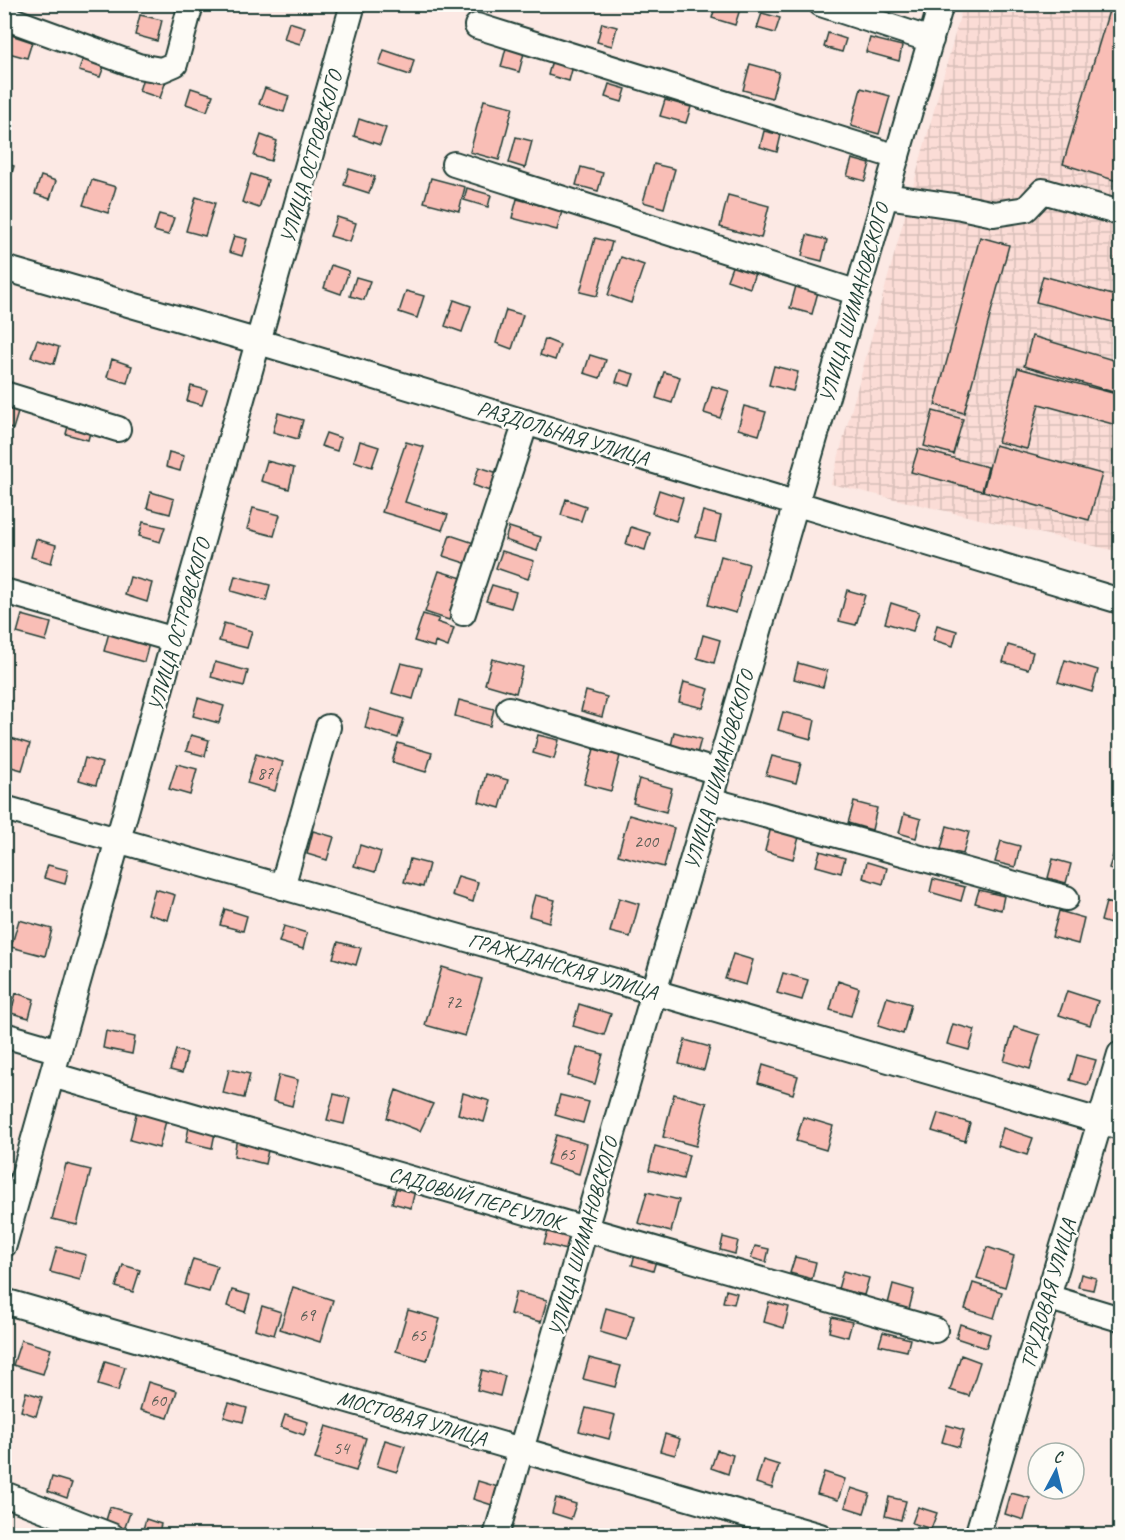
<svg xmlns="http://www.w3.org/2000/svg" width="1125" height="1540" font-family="Caveat,sans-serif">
  <defs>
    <pattern id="industrial-grid" width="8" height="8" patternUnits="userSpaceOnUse" patternTransform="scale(1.5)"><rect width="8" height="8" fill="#fbdcd6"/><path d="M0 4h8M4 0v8" fill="none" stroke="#d7beb8"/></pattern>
  </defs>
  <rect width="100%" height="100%" fill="#fce9e4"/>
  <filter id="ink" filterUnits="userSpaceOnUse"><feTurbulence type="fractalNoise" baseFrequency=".0167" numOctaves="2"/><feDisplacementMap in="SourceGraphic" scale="12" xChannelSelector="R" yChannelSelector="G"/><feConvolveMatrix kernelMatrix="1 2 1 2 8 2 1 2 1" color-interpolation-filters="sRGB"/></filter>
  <g filter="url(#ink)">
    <!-- industrial -->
    <path fill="url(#industrial-grid)" d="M963,5H1120V552L831,484Z"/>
    <!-- building -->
    <path fill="#f9beb6" stroke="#1f3d34" stroke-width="1.5" d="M716,4L741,6L735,25L712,18Z
      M1111,4H1120V182L1063,164Z
      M762,13L780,18L775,33L757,28Z
      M140,15L162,20L157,41L135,35Z
      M289,22L305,27L300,44L284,39Z
      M602,23L617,27L612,46L597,42Z
      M828,33L846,39L842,52L824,47Z
      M11,35L32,42L27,58L5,52Z
      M870,38L902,46L899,61L866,52Z
      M506,48L524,53L519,72L501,67Z
      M384,50L414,60L410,75L379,65Z
      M84,54L106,61L100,77L79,71Z
      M552,60L573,66L569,81L548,75Z
      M750,64L779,72L772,98L743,90Z
      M144,74L166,81L160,98L139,91Z
      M609,84L626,89L622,102L605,97Z
      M191,88L213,95L207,111L186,104Z
      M265,88L289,96L284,112L259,104Z
      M861,88L890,96L879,134L851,126Z
      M484,100L513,107L499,160L470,152Z
      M665,100L691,107L686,123L660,116Z
      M359,119L386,128L380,145L354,136Z
      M764,131L781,135L777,152L760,147Z
      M261,135L277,141L271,161L254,156Z
      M516,137L532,141L525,168L509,163Z
      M852,159L870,164L865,181L847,176Z
      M4,163L14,166L9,183L4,182Z
      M654,164L675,169L664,208L643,202Z
      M581,167L603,173L598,191L576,185Z
      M349,169L375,177L369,193L344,185Z
      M251,174L268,180L259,208L242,202Z
      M41,176L56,181L50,199L35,194Z
      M431,178L465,187L459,211L424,202Z
      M92,180L116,187L108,213L83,205Z
      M467,188L491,195L488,207L464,200Z
      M728,195L769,206L761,238L720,227Z
      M196,197L215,203L205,236L186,231Z
      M517,199L562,211L557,230L512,218Z
      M159,214L174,218L168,235L154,231Z
      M337,217L356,223L350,242L330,236Z
      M807,235L827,240L822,261L802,256Z
      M234,236L247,239L242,256L229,252Z
      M980,237L1009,245L964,413L935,405Z
      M595,238L612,242L597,296L580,292Z
      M621,257L644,265L631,303L608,295Z
      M733,264L755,273L750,288L727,280Z
      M331,265L349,271L341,294L324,288Z
      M1043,276L1120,297V324L1036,302Z
      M356,277L370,281L364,300L350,296Z
      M796,286L818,292L812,314L790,308Z
      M406,291L424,296L417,318L399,312Z
      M454,300L471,306L462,332L445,326Z
      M506,310L523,315L512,349L496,343Z
      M1032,336L1120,362V394L1024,366Z
      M545,339L560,345L555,360L540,355Z
      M37,340L59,347L54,364L31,357Z
      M590,355L606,360L600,378L584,373Z
      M112,359L132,366L127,383L107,377Z
      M774,366L798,372L793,391L769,385Z
      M1018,368L1120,395V426L1039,404L1027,449L998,442Z
      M620,370L634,374L630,386L616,382Z
      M664,372L680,377L672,403L656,398Z
      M191,386L207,390L202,405L187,401Z
      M712,386L729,391L720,418L704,413Z
      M4,401L20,406L13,429L4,427Z
      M744,406L766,412L759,435L738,429Z
      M933,411L963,419L953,454L924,446Z
      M278,413L303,420L298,439L273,432Z
      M70,419L92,425L88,440L66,434Z
      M326,433L341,438L337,451L321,446Z
      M360,441L379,447L372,467L354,461Z
      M406,442L424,447L405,502L448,515L442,530L382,512Z
      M995,445L1102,474L1089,520L983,491Z
      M918,449L988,467L982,491L911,472Z
      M169,452L184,456L180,471L166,467Z
      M267,461L294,468L289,489L261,481Z
      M479,467L498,473L492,492L473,485Z
      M659,490L683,498L676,521L652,513Z
      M151,492L174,499L170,514L147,508Z
      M566,499L586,506L581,521L561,515Z
      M253,508L280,515L274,536L247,529Z
      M703,511L721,516L715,541L696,537Z
      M143,522L165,527L160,542L139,536Z
      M509,527L541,537L537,551L505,540Z
      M631,527L650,533L645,550L626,544Z
      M450,535L474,543L468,564L443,556Z
      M36,539L56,545L51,563L31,557Z
      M502,551L534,561L528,579L496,568Z
      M721,556L749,564L736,613L708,605Z
      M439,571L462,578L449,620L425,612Z
      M235,576L270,585L266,601L231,591Z
      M130,577L152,583L147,602L125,595Z
      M492,585L516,592L511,608L486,601Z
      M847,590L865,595L856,625L839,621Z
      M891,603L919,612L913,631L885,623Z
      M423,614L439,619L437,622L454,628L448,647L435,642L434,647L414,641Z
      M22,615L51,623L46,641L17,633Z
      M224,623L252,631L247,648L219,641Z
      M937,625L957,631L953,646L933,640Z
      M110,629L150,640L144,662L104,651Z
      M703,635L720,640L714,663L697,658Z
      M1008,645L1033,652L1028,669L1003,662Z
      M492,659L523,667L516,693L485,684Z
      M1065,660L1098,670L1092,692L1058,682Z
      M215,662L248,671L244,686L211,677Z
      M401,663L422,668L413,699L392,693Z
      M798,663L827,671L823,687L794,679Z
      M684,682L709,689L703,708L679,702Z
      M586,691L607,697L602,717L581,711Z
      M198,698L224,706L219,723L193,716Z
      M459,700L494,709L490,726L455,716Z
      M370,709L404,719L398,738L365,728Z
      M783,712L815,720L811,739L778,730Z
      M674,732L701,739L697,754L671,746Z
      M191,735L209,740L205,756L186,751Z
      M538,735L559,740L554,759L533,753Z
      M11,738L30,744L22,770L4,765V759Z
      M398,743L432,753L426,772L392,762Z
      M594,749L620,756L611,791L584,784Z
      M256,754L283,762L275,791L247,783Z
      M772,756L801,763L796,783L766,775Z
      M85,758L102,763L96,785L79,780Z
      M177,764L197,769L190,795L169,789Z
      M486,774L508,780L500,808L479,802Z
      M639,779L672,788L666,812L633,803Z
      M854,802L877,808L872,830L848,823Z
      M904,814L921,819L916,838L899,833Z
      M629,815L674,828L664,867L618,855Z
      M772,823L801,830L793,859L765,851Z
      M947,826L969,832L963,854L941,849Z
      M313,831L334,837L327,860L307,854Z
      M1001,841L1020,846L1015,867L995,862Z
      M360,845L381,852L375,872L354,866Z
      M1116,846L1120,847V872L1109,868Z
      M820,851L845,858L841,873L816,866Z
      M410,859L429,864L423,887L404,882Z
      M1053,859L1071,864L1066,883L1048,878Z
      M867,862L887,868L883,884L863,878Z
      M48,865L68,870L65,884L44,878Z
      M458,876L478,882L473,902L452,895Z
      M933,879L965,887L961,901L930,892Z
      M155,889L175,895L168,920L148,914Z
      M979,890L1004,896L1001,910L975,903Z
      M535,895L555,900L549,922L529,916Z
      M619,898L639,904L630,937L610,932Z
      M1106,902L1120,907V927L1101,921Z
      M225,909L247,916L243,931L220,925Z
      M1059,911L1084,918L1078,944L1052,937Z
      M19,920L52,929L45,956L11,947Z
      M284,926L307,933L303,949L279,942Z
      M338,942L361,948L356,965L333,958Z
      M733,954L753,960L746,985L725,979Z
      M442,967L482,979L465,1036L425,1025Z
      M783,973L808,980L802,1000L777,993Z
      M838,981L859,988L851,1016L830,1010Z
      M1067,991L1098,1001L1090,1025L1059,1015Z
      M16,993L34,999L29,1018L11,1013Z
      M887,997L911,1004L903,1034L878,1026Z
      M579,1004L611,1014L604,1035L573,1026Z
      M953,1024L975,1030L969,1050L947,1044Z
      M1014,1027L1040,1035L1030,1069L1004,1061Z
      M106,1031L135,1037L132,1054L103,1048Z
      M685,1040L710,1047L704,1070L679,1064Z
      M576,1047L603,1054L595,1084L568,1076Z
      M176,1050L187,1053L182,1073L170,1070Z
      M1077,1055L1096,1060L1088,1085L1070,1080Z
      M763,1065L798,1076L793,1094L758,1083Z
      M229,1069L250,1074L244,1098L223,1093Z
      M279,1075L298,1080L292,1106L273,1101Z
      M396,1090L433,1104L420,1131L387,1118Z
      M463,1093L490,1101L484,1122L458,1114Z
      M334,1094L350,1098L344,1124L327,1120Z
      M674,1094L707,1103L696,1146L663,1137Z
      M560,1095L589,1102L583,1123L555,1115Z
      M137,1110L167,1117L159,1148L130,1140Z
      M938,1113L970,1123L965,1141L932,1131Z
      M803,1117L833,1126L826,1150L796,1141Z
      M189,1127L215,1133L212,1148L186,1142Z
      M1003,1128L1033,1138L1027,1155L998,1146Z
      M556,1135L587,1144L579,1174L547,1164Z
      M237,1137L269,1146L265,1164L234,1156Z
      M655,1146L689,1155L683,1179L649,1170Z
      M66,1164L91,1170L77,1225L52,1219Z
      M397,1185L415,1190L411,1208L392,1203Z
      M647,1192L679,1200L671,1232L638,1223Z
      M550,1224L572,1230L567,1250L544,1244Z
      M723,1237L738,1241L735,1254L720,1250Z
      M755,1246L769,1249L766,1262L751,1258Z
      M57,1247L86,1255L80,1280L50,1272Z
      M987,1247L1014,1256L1005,1287L977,1278Z
      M637,1248L658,1254L653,1271L632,1265Z
      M795,1257L816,1262L812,1279L790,1273Z
      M193,1259L217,1266L209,1292L185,1285Z
      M123,1265L140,1270L133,1292L116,1287Z
      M843,1271L869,1278L864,1295L838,1289Z
      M1081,1274L1096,1278L1093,1290L1078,1287Z
      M973,1283L1002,1292L994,1318L965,1309Z
      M893,1284L914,1290L909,1309L888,1304Z
      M293,1287L333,1300L320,1342L280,1329Z
      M232,1290L250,1295L245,1312L227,1306Z
      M726,1290L737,1293L734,1304L723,1302Z
      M516,1292L547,1300L541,1322L510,1314Z
      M769,1302L789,1307L784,1328L764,1322Z
      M262,1306L281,1312L274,1335L255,1329Z
      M606,1308L634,1316L627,1340L600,1332Z
      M408,1310L440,1319L427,1360L396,1351Z
      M832,1317L852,1322L848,1337L829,1332Z
      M960,1324L990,1334L986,1348L956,1338Z
      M883,1332L910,1339L907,1351L879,1345Z
      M21,1340L51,1349L43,1374L13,1365Z
      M961,1355L980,1362L969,1396L950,1390Z
      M589,1358L621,1366L615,1387L583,1379Z
      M105,1361L125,1367L118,1391L98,1385Z
      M482,1370L505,1376L500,1396L477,1390Z
      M148,1382L177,1391L168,1418L140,1410Z
      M26,1392L42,1397L36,1416L21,1411Z
      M229,1403L247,1408L243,1422L224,1417Z
      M586,1408L615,1415L609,1439L579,1431Z
      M285,1415L308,1422L304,1435L281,1427Z
      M947,1425L964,1430L959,1447L942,1442Z
      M326,1426L366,1438L356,1471L315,1459Z
      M665,1434L680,1439L675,1455L660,1451Z
      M385,1440L405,1446L397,1472L377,1466Z
      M717,1450L733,1455L728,1474L711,1468Z
      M763,1460L779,1465L772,1488L756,1483Z
      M824,1472L845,1479L838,1500L817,1494Z
      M52,1477L72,1483L67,1498L48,1491Z
      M478,1481L498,1487L492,1505L473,1499Z
      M851,1488L870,1494L864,1513L845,1507Z
      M1011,1493L1030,1498L1024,1520L1005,1514Z
      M889,1497L906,1501L901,1520L885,1516Z
      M556,1498L576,1504L571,1519L552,1513Z
      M110,1507L130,1513L124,1530L105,1524Z
      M918,1507L937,1513L931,1529L912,1523Z
      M146,1519L161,1524L158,1536H141Z
      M46,1527L69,1534V1536H43Z"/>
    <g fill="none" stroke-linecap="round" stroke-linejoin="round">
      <defs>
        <path id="minor" d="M821,4L931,40
          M4,17L138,66L161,70L175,64L191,4
          M477,26L897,157
          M454,164L858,293
          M886,196L961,207L994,214L1026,209L1043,191L1120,213
          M4,268L259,342L1120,601
          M4,394L118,429
          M4,591L175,640
          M463,613L526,422
          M509,709L718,772
          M710,800L1066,898
          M4,808L654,992L1120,1127
          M282,887L328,727
          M4,1035L59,1051
          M52,1075L935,1330
          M4,1245L353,4
          M1047,1297L1120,1319
          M4,1301L820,1536
          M4,1494L112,1536
          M496,1536L941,4
          M977,1536L1120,1054"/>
      </defs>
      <!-- minor casing -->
      <use href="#minor" stroke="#1f3d34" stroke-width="28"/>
      <!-- minor -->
      <use href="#minor" stroke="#fdfcf7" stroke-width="24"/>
    </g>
  </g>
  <g text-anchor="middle" stroke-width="5" stroke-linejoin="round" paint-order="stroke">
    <!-- number labels -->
    <g font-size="18" fill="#565d54">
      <text x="265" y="779">87</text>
      <text x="646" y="847">200</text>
      <text x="453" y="1008">72</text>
      <text x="567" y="1160">65</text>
      <text x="307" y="1321">69</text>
      <text x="418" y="1341">65</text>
      <text x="158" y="1406">60</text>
      <text x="341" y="1454">54</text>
    </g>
    <!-- street labels -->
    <g font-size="21" fill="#1f3d34" stroke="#fdfcf7">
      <text transform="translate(311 157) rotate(-74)" y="7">УЛИЦА ОСТРОВСКОГО</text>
      <text transform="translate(854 303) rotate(-74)" y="7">УЛИЦА ШИМАНОВСКОГО</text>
      <text transform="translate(563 433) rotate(17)" y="7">РАЗДОЛЬНАЯ УЛИЦА</text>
      <text transform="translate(179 625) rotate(-74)" y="7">УЛИЦА ОСТРОВСКОГО</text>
      <text transform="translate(719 770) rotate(-74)" y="7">УЛИЦА ШИМАНОВСКОГО</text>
      <text transform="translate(563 966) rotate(16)" y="7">ГРАЖДАНСКАЯ УЛИЦА</text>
      <text transform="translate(476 1198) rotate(16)" y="7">САДОВЫЙ ПЕРЕУЛОК</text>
      <text transform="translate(583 1237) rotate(-74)" y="7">УЛИЦА ШИМАНОВСКОГО</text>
      <text transform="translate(1048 1294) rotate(-74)" y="7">ТРУДОВАЯ УЛИЦА</text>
      <text transform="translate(412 1418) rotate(16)" y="7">МОСТОВАЯ УЛИЦА</text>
    </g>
  </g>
  <!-- margin -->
  <rect width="1125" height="1540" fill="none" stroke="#fdfcf7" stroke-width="24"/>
  <rect x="12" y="12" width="1101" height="1516" fill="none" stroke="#1f3d34" stroke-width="2" filter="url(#ink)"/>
  <!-- north arrow -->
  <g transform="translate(1056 1471) rotate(7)"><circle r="28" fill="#fdfcf7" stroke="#a4b0a9" stroke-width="1.5"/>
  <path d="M0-4.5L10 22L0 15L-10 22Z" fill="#1f6fb2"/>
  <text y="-9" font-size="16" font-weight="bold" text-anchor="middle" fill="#1f3d34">С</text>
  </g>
</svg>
